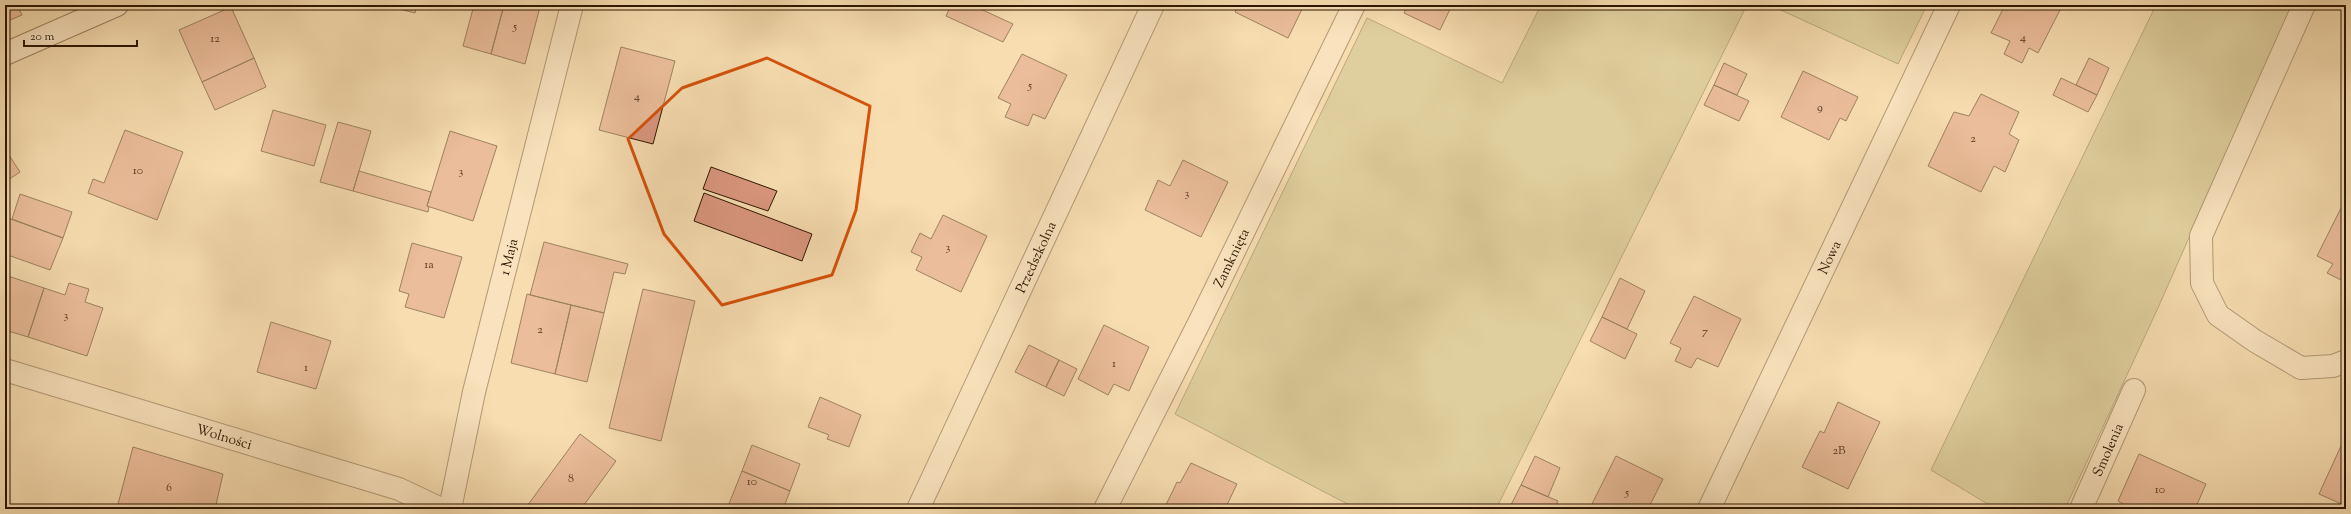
<svg xmlns="http://www.w3.org/2000/svg" width="2351" height="514" font-family="'Sorts Mill Goudy',serif">
  <rect width="100%" height="100%" fill="#f7ddb0"/>
  <filter id="stains"><feTurbulence type="fractalNoise" baseFrequency=".005" numOctaves="4"/><feColorMatrix values="0 0 0 0 .2 0 0 0 0 .09 0 0 0 0 .02 0 0 0 .5 -.17"/></filter>
  <radialGradient id="worn" r=".72"><stop offset=".6" stop-color="#630" stop-opacity="0"/><stop offset="1" stop-color="#630" stop-opacity=".3"/></radialGradient>
  <!-- green -->
  <path fill="#c3bf87" stroke="#786a44" d="M1541,5H1747L1496,509H1357L1175,414L1367,18L1502,83Z
    M1770,5H1927L1898,64Z
    M2156,5H2292L2157,310L2065,509H1996L1931,470Z"/>
  <!-- building -->
  <path fill="#db977f" stroke="#2c1600" d="M5,5H24L18,7L22,15L5,22Z
    M391,5H417L415,13L391,7Z
    M474,5H504L491,54L463,46Z
    M504,5H531L540,7L525,64L491,54Z
    M951,5H972L1013,24L1003,42L946,16Z
    M1238,5H1304L1288,38L1235,12Z
    M1408,5H1452L1440,30L1404,13Z
    M2005,5H2049L2060,10L2038,53L2029,48L2022,63L2004,54L2010,41L1991,33Z
    M231,7L254,58L202,82L179,30Z
    M621,47L675,61L653,144L599,130Z
    M1022,54L1067,75L1045,119L1033,114L1028,126L1005,117L1011,104L998,98Z
    M254,58L266,87L215,110L202,82Z
    M2089,58L2109,68L2097,95L2076,85Z
    M1724,63L1747,74L1737,95L1714,85Z
    M1803,71L1858,97L1846,121L1840,118L1829,140L1781,117Z
    M2061,78L2097,95L2088,112L2053,95Z
    M1714,85L1749,101L1739,121L1704,105Z
    M1981,94L2019,112L2009,134L2019,140L2005,172L1994,166L1981,192L1928,166L1954,112L1969,116Z
    M273,110L326,125L314,166L261,151Z
    M338,122L371,131L353,191L320,182Z
    M125,130L183,152L157,220L88,193L93,179L104,183Z
    M450,131L497,146L473,221L427,206Z
    M5,149L20,172L5,182Z
    M1183,160L1228,182L1201,237L1145,210L1158,180L1170,186Z
    M711,167L777,191L768,211L703,189Z
    M359,171L431,192L427,206L429,207L428,212L353,191Z
    M704,193L812,234L802,261L694,221Z
    M20,194L72,212L63,238L12,219Z
    M2342,206L2346,208V271L2341,280L2327,273L2333,264L2317,256Z
    M943,215L987,236L961,292L916,270L922,257L911,252L920,233L931,239Z
    M5,217L63,238L50,270L5,254Z
    M544,242L628,264L625,274L614,272L604,313L530,295Z
    M412,243L462,257L444,318L405,307L409,294L399,291Z
    M5,275L44,288L28,337L5,330Z
    M1620,278L1645,291L1627,329L1602,317Z
    M69,283L89,289L85,302L103,308L87,356L28,337L44,288L65,295Z
    M643,289L695,301L661,441L609,428Z
    M527,294L571,305L555,374L511,363Z
    M1694,296L1741,319L1718,367L1697,358L1691,368L1675,361L1681,348L1670,343Z
    M571,305L604,313L587,382L555,374Z
    M1602,317L1637,334L1625,359L1590,341Z
    M271,322L331,341L316,389L257,372Z
    M1104,325L1149,347L1129,391L1114,384L1108,395L1078,379Z
    M1029,345L1059,360L1046,387L1015,372Z
    M1059,360L1077,369L1064,396L1046,387Z
    M820,397L861,415L849,447L827,439L829,435L808,427Z
    M1838,402L1880,422L1848,489L1802,467L1820,431L1824,433Z
    M580,434L616,461L581,509H531L527,506Z
    M2346,435V506L2319,494Z
    M752,445L800,464L790,491L742,471Z
    M133,447L223,474L215,509L117,508Z
    M2139,454L2206,484L2195,509H2120L2123,504L2118,501Z
    M1535,456L1560,468L1548,497L1521,485Z
    M1616,456L1663,479L1648,509H1602L1592,504Z
    M1191,463L1237,484L1225,509H1164L1177,482L1180,483Z
    M5,464L10,465L5,481Z
    M742,471L790,491L783,509H727Z
    M1521,485L1558,501L1554,509H1518L1511,505Z"/>
  <g fill="none" stroke-linecap="round" stroke-linejoin="round">
    <defs>
      <path id="lane" d="M2301,368L2255,341L2218,315L2202,283L2201,236L2304,5"/>
      <g id="street">
        <path d="M2301,368L2333,366L2346,361"/>
        <path id="s1" d="M5,370L399,489L441,509"/>
        <path id="s2" d="M450,509L474,392L572,5"/>
        <path id="s3" d="M918,509L1153,5"/>
        <path id="s4" d="M1105,509L1201,319L1354,5"/>
        <path id="s5" d="M1709,509L1949,5"/>
        <path id="s6" d="M2081,509L2134,390"/>
      </g>
      <path id="secondary" d="M5,54L117,5"/>
    </defs>
    <!-- lane casing -->
    <use href="#lane" stroke="#5f482c" stroke-width="24"/>
    <!-- street casing -->
    <use href="#street" stroke="#5f482c" stroke-width="24"/>
    <!-- secondary casing -->
    <use href="#secondary" stroke="#2c1600" stroke-width="24"/>
    <!-- lane -->
    <use href="#lane" stroke="#fae9cc" stroke-width="22"/>
    <!-- street -->
    <use href="#street" stroke="#fae9cc" stroke-width="22"/>
    <!-- secondary -->
    <use href="#secondary" stroke="#fae9cc" stroke-width="22"/>
  </g>
  <!-- marked area -->
  <path d="M0 0H2351V514H0ZM767,58L870,106L856,210L832,275L722,305L664,234L628,139L682,88Z" fill="#f7ddb0" fill-opacity=".55" fill-rule="evenodd"/>
  <path fill="none" stroke="#d5520b" stroke-width="3" stroke-linejoin="round" d="M767,58L870,106L856,210L832,275L722,305L664,234L628,139L682,88Z"/>
  <g text-anchor="middle" stroke-width="4" stroke-linejoin="round" paint-order="stroke">
    <!-- number labels -->
    <g font-size="12" fill="#583620">
      <text x="515" y="30">5</text>
      <text x="2023" y="41">4</text>
      <text x="215" y="42">12</text>
      <text x="1030" y="89">5</text>
      <text x="637" y="100">4</text>
      <text x="1820" y="111">9</text>
      <text x="1973" y="142">2</text>
      <text x="138" y="174">10</text>
      <text x="461" y="175">3</text>
      <text x="1187" y="197">3</text>
      <text x="948" y="251">3</text>
      <text x="429" y="268">1a</text>
      <text x="66" y="319">3</text>
      <text x="540" y="333">2</text>
      <text x="1705" y="335">7</text>
      <text x="1114" y="367">1</text>
      <text x="306" y="371">1</text>
      <text x="1839" y="454">2B</text>
      <text x="571" y="482">8</text>
      <text x="752" y="485">10</text>
      <text x="169" y="491">6</text>
      <text x="2160" y="493">10</text>
      <text x="1627" y="496">5</text>
    </g>
    <!-- street labels -->
    <g font-size="14" fill="#2c1600" stroke="#fae9cc">
      <text dy="5" stroke="none"><textPath href="#s2" startOffset="259">1 Maja</textPath></text>
      <text dy="5" stroke="none"><textPath href="#s3" startOffset="278">Przedszkolna</textPath></text>
      <text dy="5" stroke="none"><textPath href="#s5" startOffset="279">Nowa</textPath></text>
      <text dy="5" stroke="none"><textPath href="#s4" startOffset="281">Zamknięta</textPath></text>
      <text dy="5" stroke="none"><textPath href="#s1" startOffset="229">Wolności</textPath></text>
      <text dy="5" stroke="none"><textPath href="#s6" startOffset="65">Smolenia</textPath></text>
    </g>
  </g>
  <!-- margin -->
  <rect width="2351" height="514" fill="none" stroke="#f7ddb0" stroke-width="20"/>
  <rect x="6" y="6" width="2339" height="502" fill="none" stroke="#2c1600" stroke-width="2"/>
  <rect x="10" y="10" width="2331" height="494" fill="none" stroke="#2c1600"/>
  <!-- scale -->
  <path d="M24 40v6h113v-6" fill="none" stroke="#2c1600" stroke-width="2"/>
  <text x="30" y="40" font-size="12" fill="#2c1600" stroke="#fae9cc" stroke-width="3" paint-order="stroke">20 m</text>
  <rect width="100%" height="100%" filter="url(#stains)"/>
  <rect width="100%" height="100%" fill="url(#worn)"/>
</svg>
